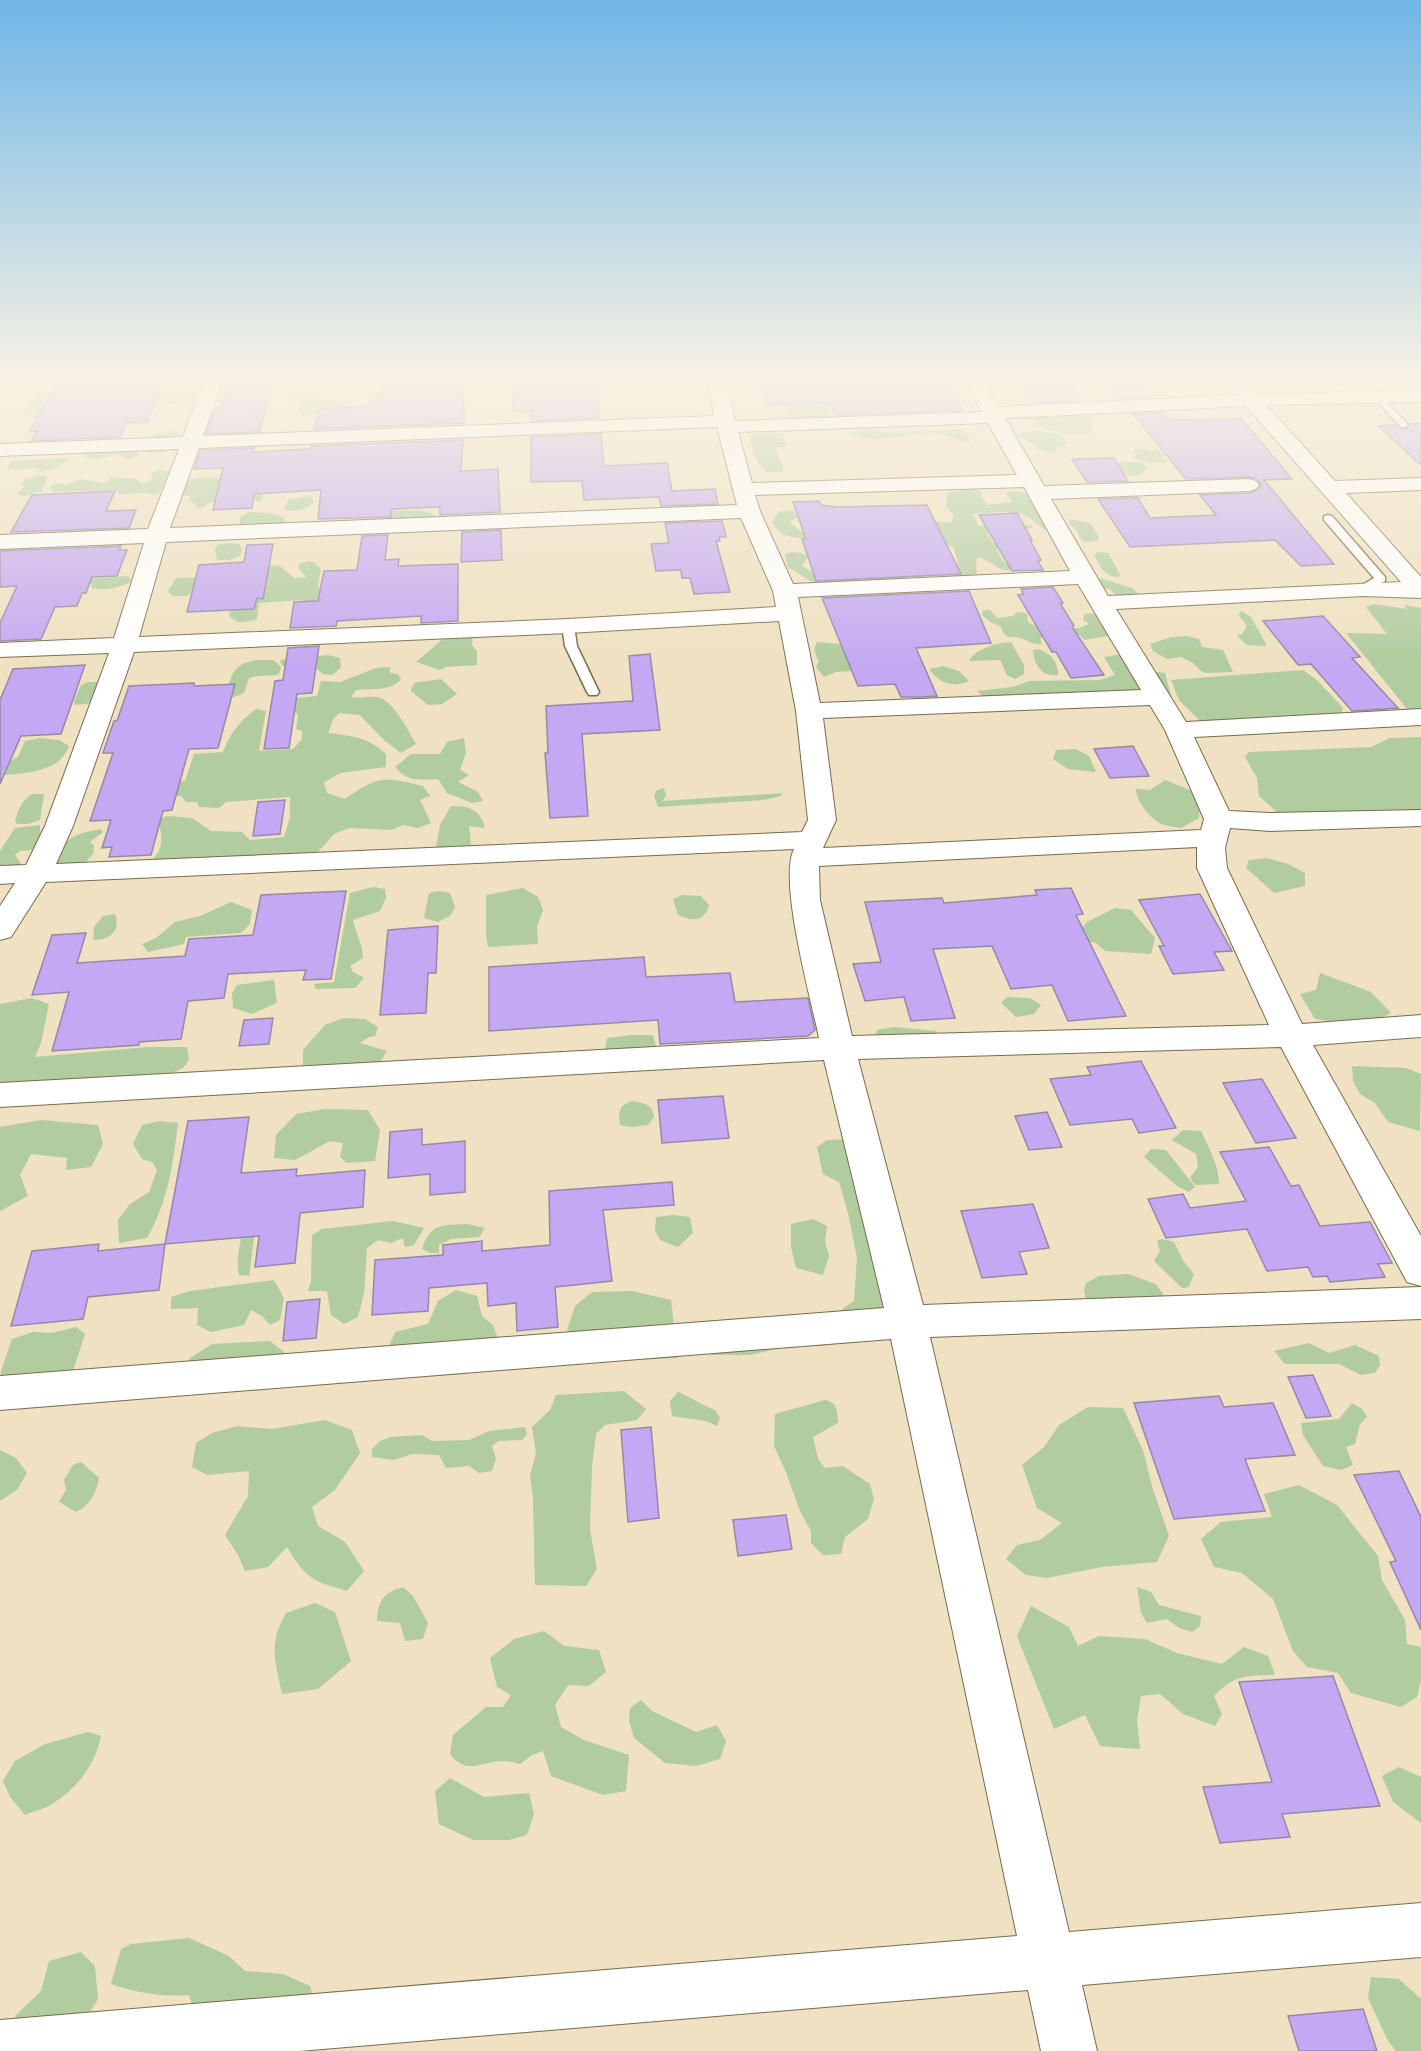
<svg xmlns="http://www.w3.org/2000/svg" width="1421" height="2051" font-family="Manrope,sans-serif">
  <rect width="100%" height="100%" fill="#efe1c1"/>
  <!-- green -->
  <path fill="#b1cc9f" d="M149,377H175L199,381L195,405C185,408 176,402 167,404C155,407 146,411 134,412L147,393L162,392L166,382L143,381Z
    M318,385L322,387L320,399L346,400L350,405L349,412L316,413L305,417L297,411L300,402L287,401L292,388L315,387Z
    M46,391V398L71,397L35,429H28L35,419L26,415L25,409L37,392Z
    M811,398L845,404L827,406L832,417H844L810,424L791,418L786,408Z
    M1036,415L1091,416L1095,423L1088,434H1069L1034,426L1031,424L1042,421L1023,419V416Z
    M871,428L884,432L963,429L971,442C958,442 956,438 944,435C914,427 878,449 850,433Z
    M175,431L184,437C175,451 165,453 149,453L146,449H138L137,453L139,455L128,460L117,454L99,459L83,457L92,451L120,445L122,439L140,442L158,433Z
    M1035,431L1061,434L1067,443L1053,453L1037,449L1035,445L1018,436V433Z
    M762,433L782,434L786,444L784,447H775L783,466V472H766C756,461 750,449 751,435Z
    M1135,448L1152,451L1157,449L1164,454L1165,456L1161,458L1169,461C1159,465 1142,463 1133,457L1138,454L1133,452Z
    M63,458L70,459C59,466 51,471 38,472L40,468L7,470L11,461Z
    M1124,461L1143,463L1148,468L1144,470L1141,475L1128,476L1123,472H1116V464Z
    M159,470L169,472L161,491L154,495C145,490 130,495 119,494L117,490L52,492L50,487L58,483L68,485L79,479L105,483L111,477L136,479L142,484L151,481L152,473Z
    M44,475L47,478L42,491L25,496L16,494L24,487L21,485L25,479Z
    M202,477L225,479L252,495H263L261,501L211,502L204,507L198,508L190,500L191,496L179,495L187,480Z
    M975,489L983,493L981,496L987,505L1012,502L1006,493C1032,483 1041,514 1051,532C1041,529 1039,524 1031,519C1015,508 991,513 973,514L979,526L1000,523L1031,525L1033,528L987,533L993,543H1006L1009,546L996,549L1005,563L1016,565V569C1000,574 994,563 980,557L976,560L977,573L972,577L955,578L950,572L958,562L953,547L940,542L934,521L951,523L954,515L946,507L948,492Z
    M310,496L314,502C305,511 297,511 284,510L288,500Z
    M383,508C402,515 420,504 437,517L434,521L390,519L370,513Z
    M792,510L798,516L790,522L800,531L824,533L827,537C809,538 782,543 772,522L779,512Z
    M249,512L270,513L283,517L286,525H240V517Z
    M1070,519L1090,523L1099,537L1097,541L1085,542L1080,538L1079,534L1069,523Z
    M229,543L239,544L242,549L240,556L229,560H217L215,550L217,545Z
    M791,552L801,553L812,558H807L802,566L814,573L902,570L908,579C883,581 836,590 813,582C804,579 798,571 788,568L785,554Z
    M1098,552L1108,553L1120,574L1119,577C1104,577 1101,567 1094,555Z
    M310,561L315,563L321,569L318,587L357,594L301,606L302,600L259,603L257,619C246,622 238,625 229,616L233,596L194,590L187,596H173L168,591L176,578L204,577L268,564L280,566L294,578L307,577L300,571L299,564Z
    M127,576L132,581C120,588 105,591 91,588L92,584L63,585L89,579Z
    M1100,578L1132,588L1140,595L1117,596L1110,589H1102L1097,580Z
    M1374,604L1407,609L1404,605L1421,608V711L1407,709L1346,633L1387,634L1366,607Z
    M983,610H990L997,618L1013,616L1017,612L1027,613L1028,622L1048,633L1040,639L1042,644C1033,644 1030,642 1023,639C1011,634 1007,643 1000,626L990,622L982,615Z
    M1242,611L1251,617L1266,644L1265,646L1247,645L1237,636L1242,634L1247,626L1238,614Z
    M1100,613L1109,631L1108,636L1084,640L1080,635H1064L1062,628H1079L1089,624L1083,620L1085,614Z
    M473,634L472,645L477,651V665L446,667L440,670L416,662L445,637Z
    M1187,636L1199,639L1202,647L1223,650L1233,672L1207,673L1201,671L1193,663L1181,657L1167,659L1153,651L1150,644L1171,637Z
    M817,642L853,645L865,670L836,672L824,677L816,667L819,662L814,650Z
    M1011,642L1024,665V674L1015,679L1007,675L1000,660L969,661C976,648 997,643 1011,642Z
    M1039,649C1050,653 1059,663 1058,675C1042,677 1034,665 1033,650Z
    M1122,654L1142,670L1165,673L1172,699L991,704L977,691L1013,687L1029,681L1100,680L1115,675L1104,657Z
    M328,655L340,658L341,668L332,675L323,674L313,666L288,668L282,665L280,660Z
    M257,660H274L281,667L279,674C268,677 259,674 249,678L244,693L231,698L227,693C231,673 235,663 257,660Z
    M943,666L959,671L969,681C953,688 939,683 929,669Z
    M390,667V673L398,674L401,679C391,692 370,688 356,690L351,697C360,699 371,695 380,698C394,702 409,732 416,744L401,753L385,741L360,715L339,713L333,720L328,733C352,736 368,737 386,754V767L341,773L324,782L327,793L345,799C377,776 384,776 423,786L430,796L420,800L431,823L418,828L403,825L391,830L349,828L334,834L311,860L144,866C163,854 164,840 158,820L167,816L192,818L211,831L242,832L250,840L284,837L290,817V797L226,802L219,808L199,807L197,802H186L181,796L158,795L165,781H185L194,754L223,752C231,732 239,722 256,709L266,711L259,751L293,749L302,739V731L296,729L298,714L275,705L288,699L317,696L321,681L340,682L376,668Z
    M1303,670L1317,680L1343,708L1340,717L1203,724L1179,700L1171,680Z
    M441,679L457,694L442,704L428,705L411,691L414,683Z
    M88,682H99L93,703L75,705L74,701L81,685Z
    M1421,737V816L1279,814L1259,796L1257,778L1245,757L1249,752L1371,747L1390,738Z
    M40,738L59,740L69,746C60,771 29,773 5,775L3,765L18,757L25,741Z
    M464,738L466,753L460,770L469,775L458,782L478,792L483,801L472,803L447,793L438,779C420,780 407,782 395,767L411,754H440L447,742Z
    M1076,749L1089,756L1096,772L1068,769L1053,759L1056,750Z
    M1165,780L1200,794L1199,818L1181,828C1175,827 1167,826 1161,824C1150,818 1136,801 1136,789L1150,790Z
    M664,788L666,796L662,801L783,793L781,796L764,800L658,807L654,796L657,790Z
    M32,794H44L40,820L28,824H17L15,821C19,809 21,801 32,794Z
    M451,806C469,806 480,809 485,828L469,826L471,845L469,858H455L436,847L440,825Z
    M40,825V836L32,850L20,851L15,855L21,864L15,874L0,876V851L15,828Z
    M101,829L103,832L90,842L94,846L93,854L88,859L83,872L62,870L56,858C66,836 78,833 101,829Z
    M1267,858L1288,864L1305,873V886L1274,893L1246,868L1249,860Z
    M373,887L385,889L386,898L380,911L353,920C356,933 363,946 363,958L350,966L353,972L364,978L355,988L316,989L314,984L334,982L350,893Z
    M523,888L538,897L543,910L537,927L538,944L488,947L486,935V895Z
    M439,891L450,893L455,907L450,916L438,922L424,918L429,893Z
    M682,895L701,896L709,905C704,923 692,921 678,915L673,899Z
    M231,902L252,910L250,924L241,933L186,937L184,944L148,952L142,944L156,938L175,922L200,916Z
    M1115,908L1131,910L1155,938L1151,954L1105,951L1096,943L1083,941L1080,930L1087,922Z
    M115,914C121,932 109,940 93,940L94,927L103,916Z
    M1320,973L1371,992L1391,1013C1368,1026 1342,1023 1315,1019L1300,994L1316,990Z
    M274,980L277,1003L252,1014L233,1008L232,993L237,985Z
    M1007,997L1030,998L1041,1005L1034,1014L1016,1017L1001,1003Z
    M32,998L49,1004L41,1043L35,1057L148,1047H187L189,1060L183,1068L165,1076L0,1103V1004Z
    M344,1018L365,1019L378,1027L375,1036L369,1037L360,1043L387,1051L380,1062L357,1069L303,1075V1050L325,1025Z
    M894,1027L936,1031L941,1041L874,1040L877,1030Z
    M632,1035H653L657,1050H605L607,1038Z
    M1352,1066L1406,1068L1421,1074L1420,1131L1388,1122L1375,1103L1360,1094L1353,1081Z
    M632,1101C644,1103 653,1104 654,1117L648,1125L631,1127L620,1125L619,1113L622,1106Z
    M325,1109L368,1110L380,1130L375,1161L347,1163L340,1157L343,1143L330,1141L295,1160L274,1158L276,1135L296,1114Z
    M41,1120L98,1125L103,1144L91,1167L66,1170L67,1158L31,1154L20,1175L28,1196L0,1211V1127Z
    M159,1121L178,1123C173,1164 168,1202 147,1238L119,1243L118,1220L130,1204L149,1192L157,1170L152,1162L142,1159L133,1144L142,1125Z
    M1183,1130L1201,1131C1209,1148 1219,1166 1219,1184L1195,1185L1190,1178L1198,1167L1196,1154L1172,1140Z
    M855,1139L884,1277V1324L864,1336L823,1346H789L750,1355H711L703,1347L819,1325L854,1301L857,1258L848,1213L839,1182L823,1174L817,1147L827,1140Z
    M1151,1149L1166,1150L1195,1187L1189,1192L1177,1186L1144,1157Z
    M673,1215L690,1217L693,1233L678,1247L660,1240L655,1230L656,1217Z
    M813,1219L827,1226L825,1242L829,1256L823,1275L796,1268L791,1247V1224Z
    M393,1221L424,1228L414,1245L405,1247L403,1238L391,1243L378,1240L367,1248L364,1293L358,1317L344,1324L331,1315L327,1291H308L311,1281L312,1235L322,1229Z
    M467,1224L485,1228L479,1237L451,1239L439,1245V1253H430L422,1249C430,1223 443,1225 467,1224Z
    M242,1228L255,1231L249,1276L239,1275C235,1258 241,1246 242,1228Z
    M1162,1239L1174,1242L1184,1262L1194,1274L1189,1287L1182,1288L1154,1261L1160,1251L1157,1241Z
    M1128,1274L1156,1284L1173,1308L1115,1321L1086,1299L1084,1290L1086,1283L1099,1276Z
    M274,1280L284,1298L280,1320L270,1325L262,1316L251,1310L244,1325L211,1332L197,1325L198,1308L171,1309V1297L190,1291Z
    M456,1290L477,1296L482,1316L493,1325L500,1344L465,1374L395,1377L387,1351L395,1332L428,1324L438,1301Z
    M632,1291L671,1300L674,1325L687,1342L677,1358L636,1360L611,1342L583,1339L567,1330L575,1306L592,1292Z
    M76,1327L85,1334L69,1383L0,1401L1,1371L12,1339L33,1332L52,1333Z
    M270,1341L291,1358L184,1385L190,1358L212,1344Z
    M1309,1343L1329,1353L1355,1345L1379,1356L1380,1365L1375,1373L1361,1375L1339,1364H1285L1274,1351Z
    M624,1391L646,1409L637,1420L605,1425L596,1434L592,1467L590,1529L597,1569L586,1586L535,1585L533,1498L530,1476L536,1453L532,1427L550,1410L556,1395Z
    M678,1392C691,1397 701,1405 715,1410L720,1418L717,1426L706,1421L672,1416L670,1401Z
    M825,1400C837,1402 838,1412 838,1423L813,1437L818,1459L825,1468L843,1466L870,1484L874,1499L868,1519L845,1537L841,1554L823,1555L811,1543V1531L800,1511L786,1472L774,1446L775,1414Z
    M1352,1403L1362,1409L1367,1417L1360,1424L1355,1444L1346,1447L1353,1465L1341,1470L1323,1466L1303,1435L1301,1423L1339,1419Z
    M1088,1407L1123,1408L1143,1450L1152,1486L1169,1536L1157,1562L1102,1567L1047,1578L1026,1575L1006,1559L1017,1545L1040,1540L1062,1523L1037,1508L1022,1465L1044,1447L1059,1425Z
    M325,1420L352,1430L360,1453L335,1490L312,1507L318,1526L345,1542L364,1571L347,1591C311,1580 307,1580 287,1547L268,1567L245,1571L238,1555L225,1535L248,1496L249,1471L207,1475L192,1467L196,1443L212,1433L237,1426L272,1429Z
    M525,1427L527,1434L522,1440L499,1441L492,1446L496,1459L492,1471L479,1473L469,1466L446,1468L439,1455L412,1454L394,1460L372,1457V1449L380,1441L391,1437L422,1435L432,1441L469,1440L489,1431Z
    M0,1450L16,1458L27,1473L17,1490L0,1501Z
    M81,1462L99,1478C96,1493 91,1505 76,1512L59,1502L66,1490L64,1480L73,1465Z
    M1299,1485L1337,1505L1378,1556L1382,1580L1405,1620L1407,1644L1421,1647V1680L1417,1697L1401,1707L1351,1693L1338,1673L1307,1667L1293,1651L1273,1599L1242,1573L1214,1567L1201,1539L1221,1522L1272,1517L1264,1494Z
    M403,1587L413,1596L428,1623L423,1639L405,1641L400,1623L377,1621C377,1602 384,1592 403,1587Z
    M1137,1587L1151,1592L1159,1605L1201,1616L1200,1626L1192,1632L1179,1628L1167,1619L1147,1623L1141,1613Z
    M315,1603L335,1612L351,1661L318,1689L282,1694C275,1660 268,1645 286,1613Z
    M1031,1606L1069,1627L1078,1646L1099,1636L1145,1639L1177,1653L1222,1664L1244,1647L1268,1656L1275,1675C1247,1676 1235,1674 1214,1696L1222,1714L1215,1726L1183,1714L1160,1694L1141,1696L1137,1720L1140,1749L1100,1746L1085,1715L1054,1729L1017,1636Z
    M544,1631L564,1646L599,1650L606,1672L589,1686L568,1685L555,1705L561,1727L584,1740L629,1755L626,1791L603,1795L551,1776L543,1751L532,1755L520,1764C516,1763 510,1761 505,1761C483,1760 467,1777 450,1754L453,1735L486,1707H503L511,1695L497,1687L490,1658L514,1639Z
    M641,1700L652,1711L696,1732L717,1725L726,1741L720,1759L696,1766L665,1763L634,1738L629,1721L630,1708Z
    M88,1732L101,1736C96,1763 77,1789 52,1804C45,1809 34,1811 25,1815L10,1797L3,1781L15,1761L45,1744Z
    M1399,1767L1421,1777V1823L1393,1802L1382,1776Z
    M450,1778L484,1797L529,1793L534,1814L527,1835L509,1840H473L439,1824L435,1791Z
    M189,1938L229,1956L245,1971L283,1974L310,1986L317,2012L196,2017L189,1995C161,1997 137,1993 111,1984L121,1949L131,1944Z
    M81,1952L95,1966L98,1999L77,2034L18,2035L15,2016L41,1991L49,1961Z
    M1371,1977L1399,1979L1421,1999V2051H1396L1388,2041L1368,1998Z"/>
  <!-- building -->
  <path fill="#c4a8f3" stroke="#948aa8" stroke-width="1.5" d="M275,377L259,432L206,434L215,408H219L231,378Z
    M511,377L596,380L599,418L531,421V411L514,412Z
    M785,377H943L948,380L963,410L835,415L830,402L766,405L757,378Z
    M1103,377H1132L1149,397L1120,399Z
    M1066,378L1079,401L1034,403L1018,380Z
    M405,379V382L464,381V423L314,429L319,409L370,406L373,395H381L382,380Z
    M163,382L147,422L126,423L120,437L31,441L37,431H30L55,385Z
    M1163,412L1169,420L1242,419L1292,479L1264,480L1334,564L1301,566L1275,540L1130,547L1098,499L1138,498L1150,518L1216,515L1200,495L1250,493L1258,490L1261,485L1257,479L1249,477L1186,479L1133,414Z
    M1421,423V465L1378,426L1396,425L1401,429H1407L1409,424Z
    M601,434L604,466L667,463L672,491L715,489L718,504L661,506L659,497L584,500L582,481L531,482V437Z
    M463,440L461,471L498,469L500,512L440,515V507L392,509L391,517L318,519L321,490L254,494L252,508L213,510L223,468L194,469L201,450L254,448L253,452L310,449L311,446Z
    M1114,458L1128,481L1087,482L1072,459Z
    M115,491L106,511L136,510L129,528L11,532L32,495Z
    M819,501L821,505L837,507L927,505L961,574L816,581L802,539H806L793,502Z
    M1017,513L1032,540H1030L1041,560L1038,561L1043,570L1012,571L979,515Z
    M722,521L726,537H719L720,541H716L730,592L694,594L690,578H682L681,570L656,571L651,544L669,543L665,523Z
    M501,530L502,560L461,562L462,532Z
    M388,535L385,560L399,559L398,566L458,564V621L421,623V616L337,621L336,626L290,628L294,602L318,601L324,571L357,570L362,536Z
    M273,544L263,599L257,598L254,609L187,612L199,565L244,562L247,545Z
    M121,546L119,550H127L117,576L92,577L86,593H82L77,606L55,607L41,639L0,641V623L17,586L0,587V551Z
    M1053,587L1063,603H1060L1074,626L1072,627L1104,675L1071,678L1056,652H1052L1018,595L1024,594L1021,589Z
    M969,591L991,643L916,648L937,696L922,697H901L895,684L858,686L822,598Z
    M1323,616L1360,657L1352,658L1398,708L1352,711L1311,664L1298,665L1263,621Z
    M319,646L312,693L297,694L289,748L264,749L275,681L283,680L288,648Z
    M650,654L660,730L582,734L588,816L550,818L545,753H548L546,706L633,701L629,656Z
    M85,665L61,734L21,736L0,784V700L13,669Z
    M194,683V686L235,684L218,748L189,749L172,810L163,811L151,855L109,857L112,847L102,848L111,820L90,821L113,753H103L114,721H117L129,686Z
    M1133,746L1149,776L1110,778L1094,749Z
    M285,800L280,834L253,836L258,802Z
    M1071,888L1083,914L1076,915L1126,1016L1068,1021L1052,985L1011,989L992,946L933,949L955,1018L911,1021L904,997L865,1001L853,964L881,962L865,902L942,898L944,903L1037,895L1035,890Z
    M346,891L331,979L303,980L306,970L228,974L224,998L188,1001L181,1039L139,1042V1045L52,1051L69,992L32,995L52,935L86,933L77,963L185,956L189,939L253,935L261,895Z
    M1200,894L1232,951L1214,952L1224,970L1173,974L1159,946H1164L1139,900Z
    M438,926L436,973H428L426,1013L380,1015L388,930Z
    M644,957L646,977L730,973L735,1002L808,998L815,1030L808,1036L660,1044L658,1020L489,1031V967Z
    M273,1018L269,1044L239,1046L244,1020Z
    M1141,1061L1176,1128L1139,1133L1132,1119L1070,1125L1050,1079L1091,1075L1087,1067Z
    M1262,1079L1296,1138L1256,1143L1223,1083Z
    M723,1096L729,1138L662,1143L658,1100Z
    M1047,1112L1062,1147L1029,1150L1015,1116Z
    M249,1117L241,1173L297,1169L296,1176L365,1170L363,1207L300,1213L295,1263L255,1267L259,1236L165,1244L188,1121Z
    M422,1129V1145L465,1141V1192L430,1195V1174L388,1178L390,1132Z
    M1269,1147L1291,1186L1299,1185L1320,1226L1370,1222L1392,1263L1378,1264L1385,1277L1330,1282L1327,1276L1313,1277L1308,1267L1267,1271L1247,1229L1166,1238L1148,1199L1183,1194L1190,1208L1246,1201L1220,1152Z
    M672,1182L674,1205L603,1210L612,1281L555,1287L558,1327L517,1331L516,1303L488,1306L487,1283L429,1288L428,1311L372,1315L375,1260L443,1255V1245L482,1241V1251L550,1245L549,1191Z
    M1033,1204L1049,1248L1019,1252L1027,1274L982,1278L961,1211Z
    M99,1244L98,1251L165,1244L159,1290L88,1297L83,1319L11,1326L32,1251Z
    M320,1299L316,1338L283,1341L287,1302Z
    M1313,1375L1331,1416L1306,1418L1288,1377Z
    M1219,1396L1224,1407L1273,1403L1295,1455L1245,1459L1265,1511L1174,1519L1134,1403Z
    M651,1427L659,1518L628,1522L621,1430Z
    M1399,1471L1421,1517V1630L1390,1562L1396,1561L1354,1475Z
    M786,1515L792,1549L738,1556L733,1520Z
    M1333,1676L1380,1806L1282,1814L1290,1837L1220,1843L1203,1787L1272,1782L1239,1682Z
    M1363,2009L1377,2051H1299L1288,2016Z"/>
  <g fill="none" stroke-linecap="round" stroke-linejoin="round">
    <defs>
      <path id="lane" d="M1378,394L1407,423V427H1401L1375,399V395Z
        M1328,515L1332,516L1385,577V581L1367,591H1359V587L1374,578L1324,520V516Z
        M568,622L574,626L577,646L599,692L597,695H589L587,692L565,646L562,626Z"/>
      <path id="street" d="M206,377H224L203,436L714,416L708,377H726L735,421L982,412L963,377H981L998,407L1237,395L1222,377H1241L1256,394L1421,390V402L1266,405L1335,481L1421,478V490L1346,493L1421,577V598L1363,596L1116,609L1186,722L1421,709V725L1194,737L1229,811L1270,813L1421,810V826L1270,831L1230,828L1225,848L1227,868L1302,1024L1421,1015V1037L1313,1045L1421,1236V1286L1407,1282L1281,1047L858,1059L923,1305L1421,1287V1319L930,1337L1069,1932L1421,1903V1957L1082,1985L1097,2051H1041L1028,1990L299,2051H0V2020L1017,1936L891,1339L0,1410V1376L884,1308L824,1060L0,1107V1083L819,1038C811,999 778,881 794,849L46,882L11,937L0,940V906L15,883L0,884V866L26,865L45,826L109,653L0,657V643L114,638L144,543L0,549V535L148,529L179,449L0,456V444L183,437ZM1246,406L1401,582L1108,596L1051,499L1249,491L1256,489L1259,485L1256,481L1249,479L1044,486L1005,418ZM988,423L1017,475L752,483L738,432ZM717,427L737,505L170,528L199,448ZM1024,487L1070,571L793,584L760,511L755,495ZM741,518L773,591L776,607L568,619L139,637L166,542ZM1078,584L1141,690L820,703L798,597ZM779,621L796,711L808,820L802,832L56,864L73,826L134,652L568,633ZM1150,705L1165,730L1204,819L1201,830L823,848L836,820L823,718ZM1197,847V868L1269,1025L852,1036L820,900L819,866Z"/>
    </defs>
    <!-- lane casing -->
    <use href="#lane" stroke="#786b4e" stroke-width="3"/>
    <!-- street casing -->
    <use href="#street" stroke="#786b4e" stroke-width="2"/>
    <!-- lane -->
    <use href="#lane" fill="#fff" fill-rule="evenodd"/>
    <!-- street -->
    <use href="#street" fill="#fff" fill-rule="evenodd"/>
  </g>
  <!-- sky -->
  <linearGradient id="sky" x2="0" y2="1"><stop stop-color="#6fb6e7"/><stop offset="0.57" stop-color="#f8f2e3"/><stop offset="1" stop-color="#f8f2e3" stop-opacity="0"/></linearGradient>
  <rect width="1421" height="665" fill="url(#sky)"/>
</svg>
